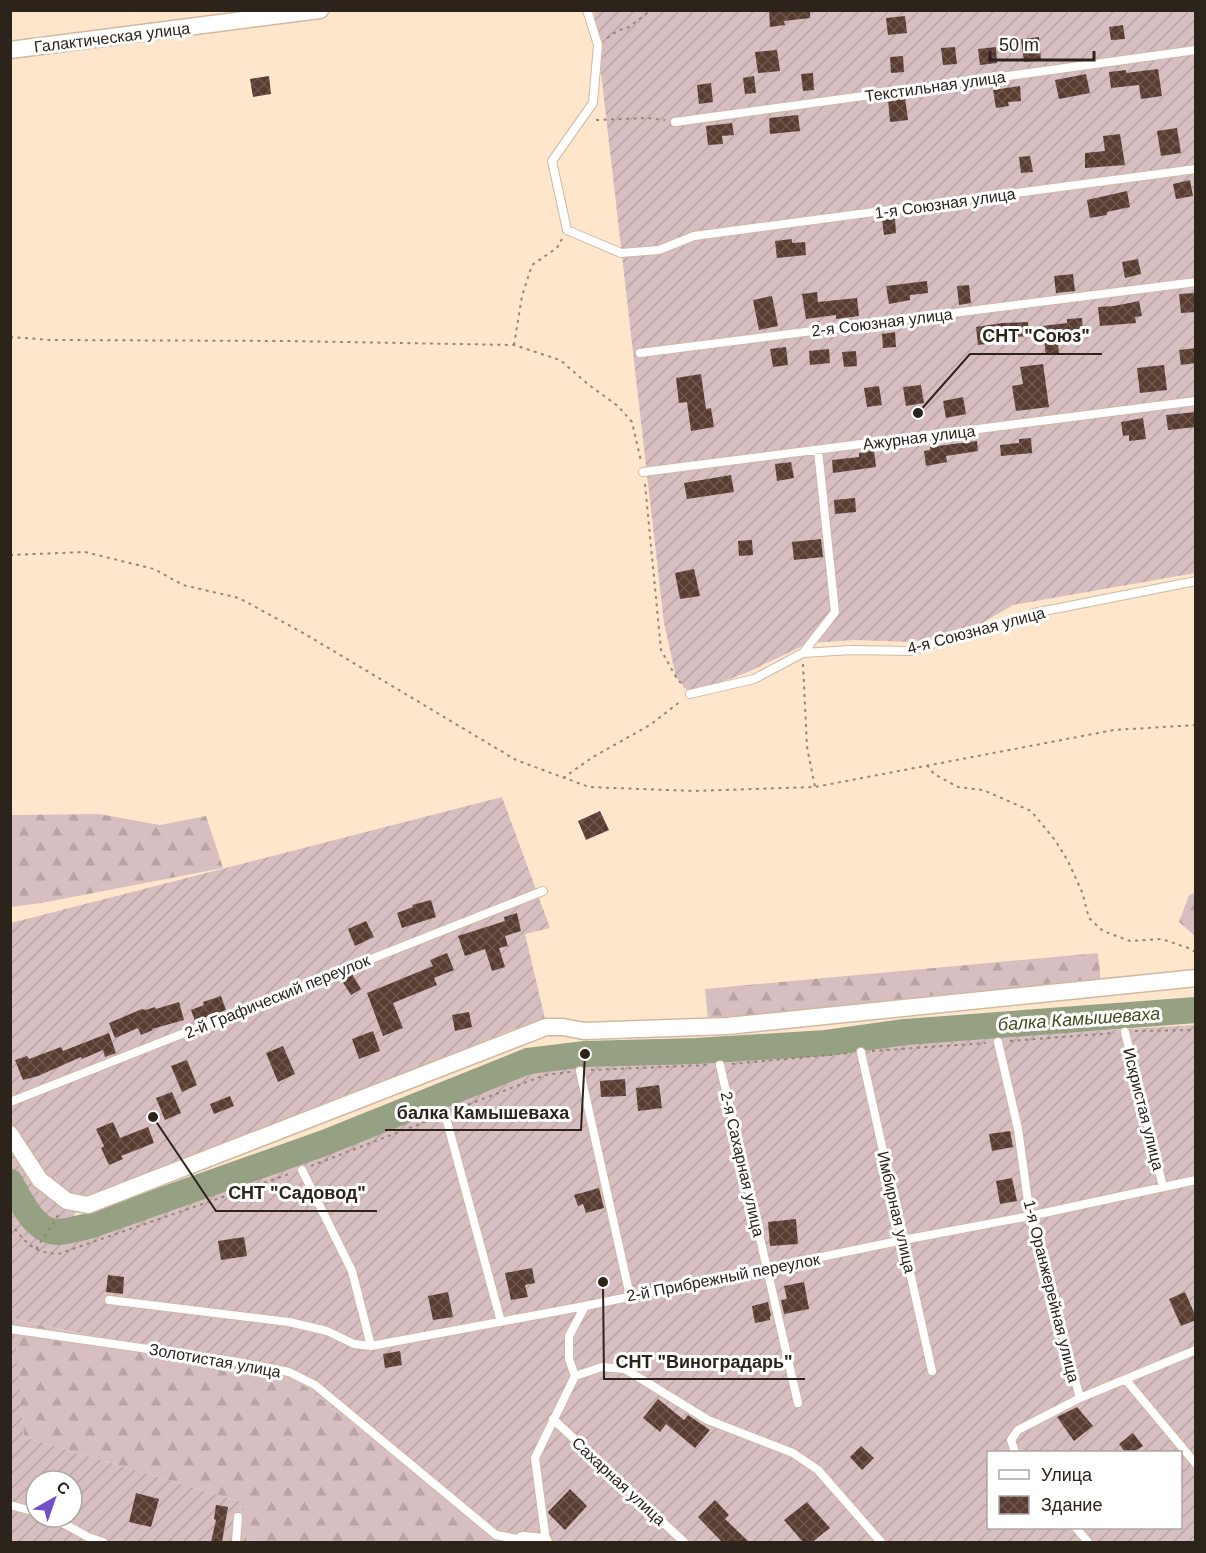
<svg xmlns="http://www.w3.org/2000/svg" width="1206" height="1553" font-family="Arial,sans-serif">
  <defs>
    <pattern id="forest-firs" width="22" height="20" patternUnits="userSpaceOnUse" patternTransform="scale(1.5)"><rect width="22" height="20" fill="#d7bec0"/><path d="M5 1l3.5 6h-7zM16 11l3.5 6h-7z" fill="#b9a3a4"/></pattern>
    <pattern id="garden-furrows" width="10" height="10" patternUnits="userSpaceOnUse" patternTransform="scale(1.5)"><rect width="10" height="10" fill="#d7bec0"/><path d="M-1 1l2-2M0 10L10 0M9 11l2-2" fill="none" stroke="#b9a3a4"/></pattern>
    <pattern id="building-cross-hatch" width="8" height="8" patternUnits="userSpaceOnUse" patternTransform="scale(1.5)"><rect width="8" height="8" fill="#593d33"/><path d="M0 0l8 8M0 8l8-8" fill="none" stroke="#6e574e"/></pattern>
  </defs>
  <rect width="100%" height="100%" fill="#fee6cd"/>
  <!-- forest -->
  <path fill="url(#forest-firs)" d="M99,814L160,825L206,816L223,868L41,903L11,907V815Z
    M1195,893V936L1179,922L1189,895Z
    M1098,953L1101,983L708,1019L705,989Z
    M12,1319L295,1379L506,1542H249L241,1528L242,1502L24,1437Z"/>
  <!-- garden -->
  <path fill="url(#garden-furrows)" fill-rule="evenodd" d="M594,11H1195V573L1013,605L970,630L911,642L855,640L809,643L748,672L690,694L676,677L664,623Z
    M502,797L550,928L525,934L546,1023L511,1030L81,1204L61,1236L530,1070L587,1060L1195,1025V1542H506L295,1379L13,1319L24,1437L242,1502L241,1528L249,1542H11V923ZM988,1452H1180V1528H988ZM36,1481H72V1517H36Z"/>
  <g fill="none" stroke-linecap="round" stroke-linejoin="round">
    <!-- river -->
    <path stroke="#96a082" stroke-width="26" d="M10,1182C21,1200 33,1231 57,1232C67,1232 79,1228 89,1226L324,1143L528,1061L585,1054L696,1051L826,1043L905,1032L1196,1010"/>
  </g>
  <!-- building -->
  <path fill="url(#building-cross-hatch)" d="M769,10H810V18L784,21L785,25L770,27Z
    M905,16L907,33L888,35L886,18Z
    M1123,25L1125,39L1111,40L1109,27Z
    M1039,37L1041,60L1024,62L1021,39Z
    M955,47L957,64L943,65L941,48Z
    M996,47L997,63L980,65L978,49Z
    M777,50L780,71L758,73L755,52Z
    M903,56L904,72L891,73L890,57Z
    M1158,69L1162,96L1141,99L1139,85L1111,88L1109,72L1126,70V73Z
    M813,73L814,90L803,91L801,74Z
    M1086,74L1090,93L1059,99L1055,80Z
    M269,76L271,94L253,97L250,79Z
    M754,76L756,93L745,94L743,78Z
    M711,83L713,102L699,104L697,85Z
    M1020,86L1021,101L1008,102L1009,106L996,108L993,90Z
    M905,97L908,120L890,122L888,99Z
    M798,115L800,131L770,134L769,118Z
    M732,123L734,135L722,136L723,144L708,145L706,126Z
    M1177,128L1181,153L1161,156L1157,131Z
    M1120,134L1125,165L1085,168V153L1105,151L1103,136Z
    M1030,156L1033,172L1021,173L1019,157Z
    M1190,180L1193,196L1176,199L1173,184Z
    M1127,191L1130,207L1107,212V215L1090,218L1087,200Z
    M895,218L896,233L884,235L882,220Z
    M792,239V243L805,242L806,255L777,258L775,241Z
    M1138,259L1141,274L1125,278L1122,262Z
    M1073,274L1075,291L1056,293L1054,276Z
    M927,281L928,293L910,295V300L889,304L886,286Z
    M969,285L971,303L959,305L957,286Z
    M817,292L818,302L857,298L859,316L836,319V315L806,319L802,294Z
    M1196,293V312L1181,313L1179,294Z
    M772,296L778,326L759,330L753,300Z
    M1139,301L1142,316L1135,317L1136,323L1100,326L1098,307L1114,306Z
    M1082,318L1083,332L1057,334L1059,353L1046,355L1042,326L1067,323V319Z
    M1028,322L1029,336L1001,338L1002,342L978,345L976,327L1002,323Z
    M895,332L896,347L883,348L882,334Z
    M786,347L788,365L773,367L770,349Z
    M1196,348V363L1181,365L1179,350Z
    M829,349L830,363L810,365L809,351Z
    M856,351L857,366L844,367L842,352Z
    M1043,364L1049,407L1016,411L1012,386L1023,384L1020,367Z
    M1164,365L1167,390L1140,393L1137,368Z
    M701,374L706,409L711,408L714,427L691,431L687,402L679,403L676,378Z
    M921,385L924,403L906,406L903,387Z
    M879,386L882,405L867,407L864,388Z
    M963,397L966,414L946,418L943,401Z
    M1196,412V427L1168,430L1166,415Z
    M1143,418L1146,439L1129,441V435L1123,436L1121,422Z
    M1031,438L1032,453L1001,456L1000,445L1019,443V439Z
    M977,441L978,451L946,456L947,462L926,466L924,451L930,450V447Z
    M874,450L876,467L833,473L832,460L859,457V453Z
    M791,462L794,478L777,481L775,464Z
    M731,475L734,492L687,499L684,483Z
    M855,498L856,512L835,514L834,500Z
    M821,539L823,557L794,560L792,542Z
    M752,540L753,555L739,556L738,541Z
    M694,569L700,596L680,599L675,573Z
    M600,811L609,830L586,840L578,821Z
    M431,900L436,917L402,928L397,913L413,907L412,905Z
    M517,913L521,931L505,936L508,946L499,948L505,967L492,971L485,949L465,956L458,936L505,921L504,917Z
    M366,921L374,937L355,946L348,929Z
    M447,953L454,970L434,978L437,985L393,1003L403,1028L383,1036L367,993L433,966L430,960Z
    M352,974L361,989L351,995L342,981Z
    M221,996L226,1010L195,1021L191,1010L204,1005L203,1002Z
    M179,1002L184,1020L152,1029L153,1030L141,1035L138,1028L115,1038L109,1023L142,1009L146,1010L155,1007L156,1009Z
    M469,1012L472,1027L455,1031L452,1015Z
    M373,1031L380,1051L359,1059L352,1039Z
    M109,1033L116,1053L105,1057L103,1050L82,1059L81,1057L38,1076L23,1080L15,1060L27,1056L29,1059L61,1047L63,1051Z
    M283,1046L295,1074L278,1082L266,1053Z
    M187,1060L197,1085L182,1092L171,1066Z
    M625,1079L626,1096L601,1097L600,1081Z
    M659,1085L662,1108L638,1111L636,1088Z
    M172,1092L181,1113L165,1120L156,1098Z
    M230,1096L234,1106L214,1114L210,1104Z
    M113,1122L120,1138L148,1127L154,1143L121,1156L123,1159L109,1165L101,1148L104,1146L96,1129Z
    M1010,1131L1013,1147L992,1151L989,1134Z
    M1012,1178L1017,1201L1000,1204L996,1181Z
    M599,1188L604,1208L586,1213L583,1204L578,1206L574,1195Z
    M796,1219L798,1244L770,1246L768,1222Z
    M244,1237L247,1256L221,1260L218,1241Z
    M532,1268L535,1283L525,1285L528,1297L511,1300L505,1273Z
    M108,1275L124,1277L123,1294L106,1292Z
    M804,1282L809,1309L784,1314L781,1300L787,1299L784,1286Z
    M448,1292L453,1317L433,1320L428,1296Z
    M1185,1292L1196,1317V1320L1181,1326L1169,1299Z
    M768,1302L771,1316H770V1320L755,1323L752,1306Z
    M400,1351L402,1365L385,1368L383,1354Z
    M658,1399L684,1420L688,1415L710,1430L695,1448L666,1424L660,1432L643,1418Z
    M1077,1407L1093,1426L1074,1441L1057,1417Z
    M1133,1433L1143,1446L1134,1452H1125L1119,1444Z
    M861,1446L874,1458L862,1470L850,1457Z
    M570,1489L587,1506L565,1530L549,1514L548,1512Z
    M136,1493L159,1499L151,1527L129,1522Z
    M715,1500L729,1515L725,1519L749,1542H722L698,1517Z
    M807,1502L830,1528L812,1542H803L784,1520Z
    M216,1505L228,1507L222,1542H211L216,1520L214,1519Z"/>
  <g fill="none" stroke-linecap="round" stroke-linejoin="round">
    <defs>
      <path id="service" d="M587,10L598,45L593,103L552,161L567,230L621,253L659,250L694,236L1196,169
        M675,122L1196,50
        M640,353L1196,282
        M643,472L1196,401
        M803,653L835,612L818,450
        M690,694L754,679L803,653L851,650L912,651L963,633L1013,622L1034,613L1196,581
        M1125,1032L1163,1187
        M998,1042L1018,1129L1030,1216L1080,1398
        M861,1052L932,1371
        M720,1065L798,1403
        M580,1071L630,1296
        M10,1102L543,891
        M445,1114L501,1322
        M302,1170L352,1271L371,1346
        M109,1300L289,1322L327,1331L354,1344L371,1346L585,1306L903,1240L1030,1216L1196,1180
        M10,1329L238,1362L289,1372L315,1385L496,1535L523,1540
        M575,1376L602,1367L625,1369L708,1420L793,1453L818,1470L881,1542
        M1126,1380L1196,1464
        M553,1419L684,1542
        M1015,1452L1011,1440L1018,1430L1080,1398L1196,1350
        M10,1505L36,1512
        M52,1517L88,1537L103,1542
        M1076,1528L1088,1542
        M236,1542L238,1517
        M546,1542L535,1458L575,1376L569,1359V1336L585,1306"/>
      <path id="minor" d="M10,50L320,10
        M10,1134L40,1180L67,1201L88,1205L546,1027H563L584,1031L727,1026L1196,978
        M523,1540L544,1542"/>
    </defs>
    <!-- service casing -->
    <use href="#service" stroke="#d0b9a1" stroke-width="10"/>
    <!-- minor casing -->
    <use href="#minor" stroke="#d0b9a1" stroke-width="19"/>
    <!-- path -->
    <path stroke="#968674" stroke-width="2" stroke-dasharray="3 4.5" stroke-linecap="butt" d="M607,38L617,31L629,27L651,10
      M596,120L648,118L665,120
      M10,337L52,340L287,341L514,345L560,360L589,385L618,406L632,422L641,461
      M514,345L522,296L532,265L557,248L562,239
      M645,484L661,650L676,677L684,687
      M10,555L85,552L154,569L183,585L239,598L305,634L516,760L589,787L694,791L815,787L1114,730L1196,725
      M803,664L807,747L815,787
      M927,765L934,774L958,787L983,790L1031,811L1055,840L1068,861L1082,892L1089,918L1103,931L1130,941L1162,939L1191,949L1196,953
      M563,778L593,757L650,725L681,701
      M1135,1031L1196,1030
      M1010,1041L1115,1033
      M872,1051L986,1043
      M732,1064L851,1053
      M591,1070L708,1065
      M454,1110L545,1075L570,1072
      M311,1166L435,1118
      M10,1223C26,1242 31,1252 58,1254L292,1173
      M36,1249L59,1214"/>
    <!-- service -->
    <use href="#service" stroke="#fff" stroke-width="8"/>
    <!-- minor -->
    <use href="#minor" stroke="#fff" stroke-width="16"/>
  </g>
  <g text-anchor="middle" stroke-width="6" stroke-linejoin="round" paint-order="stroke">
    <!-- street labels -->
    <g font-size="16" fill="#2c241a" stroke="#fff">
      <text transform="translate(112 37) rotate(-7)" y="6">Галактическая улица</text>
      <text transform="translate(935 86) rotate(-8)" y="6">Текстильная улица</text>
      <text transform="translate(945 203) rotate(-8)" y="6">1-я Союзная улица</text>
      <text transform="translate(882 322) rotate(-7)" y="6">2-я Союзная улица</text>
      <text transform="translate(919 437) rotate(-7)" y="6">Ажурная улица</text>
      <text transform="translate(976 630) rotate(-15)" y="6">4-я Союзная улица</text>
      <text transform="translate(277 996) rotate(-22)" y="6">2-й Графический переулок</text>
      <text transform="translate(1144 1109) rotate(76)" y="6">Искристая улица</text>
      <text transform="translate(743 1164) rotate(77)" y="6">2-я Сахарная улица</text>
      <text transform="translate(897 1212) rotate(77)" y="6">Имбирная улица</text>
      <text transform="translate(723 1277) rotate(-11)" y="6">2-й Прибрежный переулок</text>
      <text transform="translate(1052 1291) rotate(76)" y="6">1-я Оранжерейная улица</text>
      <text transform="translate(215 1360) rotate(10)" y="6">Золотистая улица</text>
      <text transform="translate(619 1481) rotate(43)" y="6">Сахарная улица</text>
    </g>
    <!-- water labels -->
    <g font-size="18" font-style="italic" fill="#3f4c1c" stroke="#fff">
      <text transform="translate(1079 1019) rotate(-4)" y="6">балка Камышеваха</text>
    </g>
  </g>
  <!-- callouts -->
  <path fill="none" stroke="#2c241a" stroke-width="2" d="M918 413L970 354H1102M585 1054L581 1130H385M153 1117L216 1211H377M603 1282L604 1379H805"/>
  <g fill="#2c241a" stroke="#fff" stroke-width="2">
    <circle cx="918" cy="413" r="6"/>
    <circle cx="585" cy="1054" r="6"/>
    <circle cx="153" cy="1117" r="6"/>
    <circle cx="603" cy="1282" r="6"/>
  </g>
  <g font-size="18" text-anchor="middle" font-weight="bold" fill="#2c241a" stroke="#fff" stroke-width="6" stroke-linejoin="round" paint-order="stroke">
    <text x="1036" y="342">СНТ "Союз"</text>
    <text x="483" y="1119">балка Камышеваха</text>
    <text x="297" y="1199">СНТ "Садовод"</text>
    <text x="704" y="1368">СНТ "Виноградарь"</text>
  </g>
  <!-- border -->
  <rect width="1206" height="1553" fill="none" stroke="#2c241a" stroke-width="24"/>
  <!-- legend -->
  <rect x="987" y="1451" width="195" height="78" fill="#ffffff" stroke="#aba7a3" stroke-width="1.5"/>
  <rect x="999" y="1470" width="30" height="9" fill="#ffffff" stroke="#aba7a3" stroke-width="1.5"/>
  <text x="1041" y="1481" font-size="18" fill="#2c241a">Улица</text>
  <rect x="999" y="1496" width="30" height="18" fill="url(#building-cross-hatch)" stroke="#aba7a3" stroke-width="1.5"/>
  <text x="1041" y="1511" font-size="18" fill="#2c241a">Здание</text>
  <!-- north arrow -->
  <g transform="translate(54 1499) rotate(40)"><circle r="28" fill="#ffffff" stroke="#aba7a3" stroke-width="1.5"/>
  <path d="M0-4.5L10 22L0 15L-10 22Z" fill="#724fc8"/>
  <text y="-9" font-size="16" font-weight="bold" text-anchor="middle" fill="#2c241a">С</text>
  </g>
  <!-- scale -->
  <path d="M990 51v9h104v-9" fill="none" stroke="#2c241a" stroke-width="3"/>
  <text x="999" y="51" font-size="18" fill="#2c241a" stroke="#ffffff" stroke-width="4.5" paint-order="stroke">50 m</text>
</svg>
